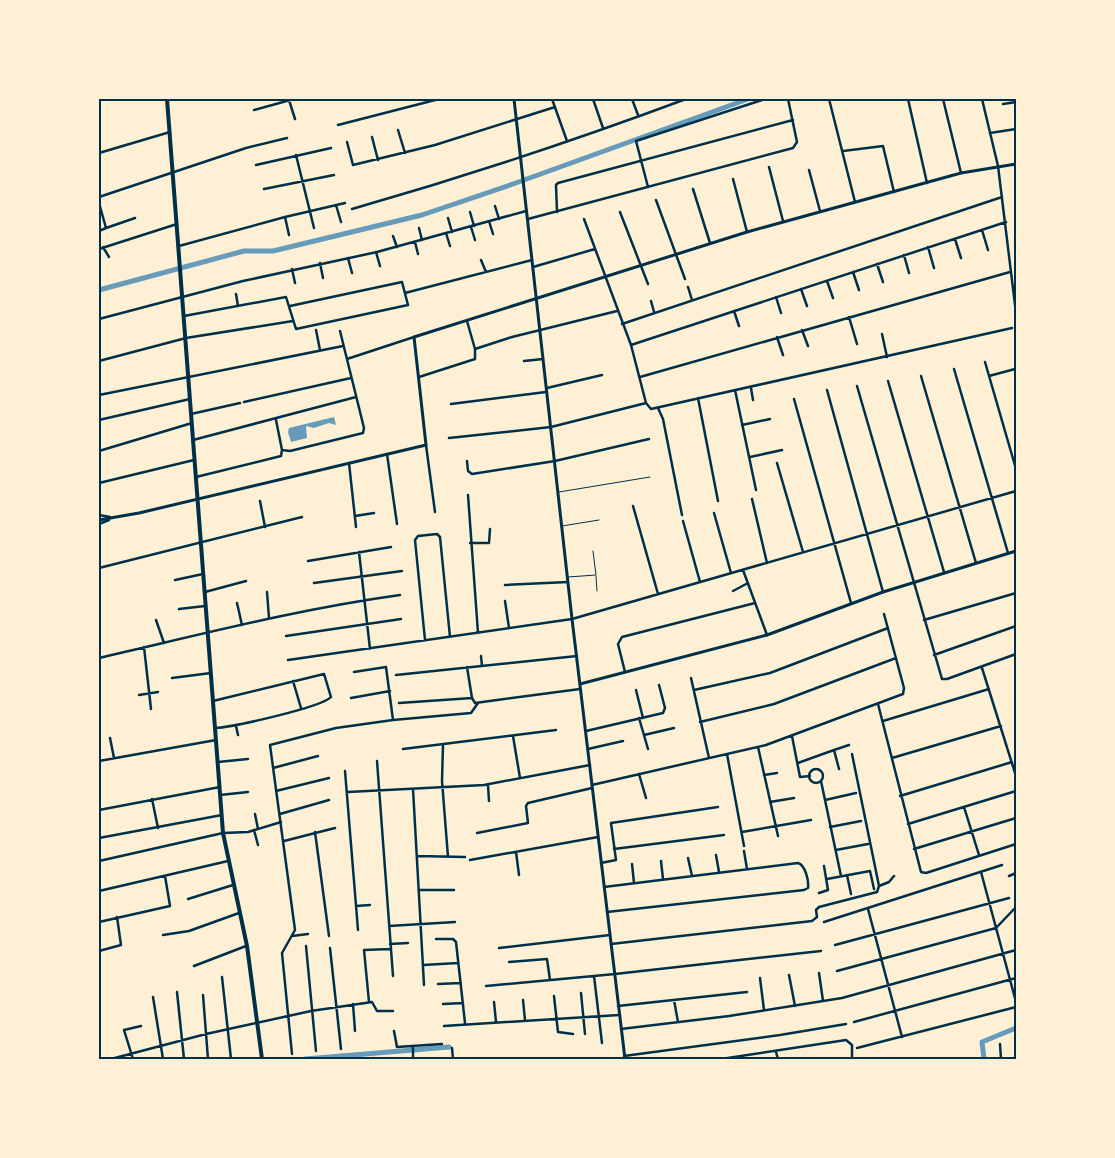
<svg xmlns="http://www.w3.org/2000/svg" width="1115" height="1158" font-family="'Space Grotesk',sans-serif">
  <rect width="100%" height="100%" fill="#fdf0d5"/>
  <!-- water -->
  <path fill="#669bbc" d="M334,417L336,425L329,423L314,428L306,426L307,438L291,442L288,432L289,428Z"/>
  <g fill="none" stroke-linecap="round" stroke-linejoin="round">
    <!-- canal -->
    <path stroke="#669bbc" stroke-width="5" d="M99,290L244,251H273L422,215L513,184L748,99
      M305,1059L449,1047
      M984,1059L982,1042L1016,1028"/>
    <!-- service -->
    <path stroke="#003049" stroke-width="1" d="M559,492L650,477
      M562,526L599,520
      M596,576L597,591
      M568,577L596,575L593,551"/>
    <!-- minor -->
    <path stroke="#003049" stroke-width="2.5" d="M552,99L567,141
      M593,99L603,128
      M632,99L638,115
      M829,99L855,202
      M908,99L927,183
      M943,99L961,173
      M982,99L998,166L1016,313
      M289,100L295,119
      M829,100L840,99
      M1003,104L1016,102
      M254,110L294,99
      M338,125L439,99
      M398,130L405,153
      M990,133L1016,129
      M372,137L378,160
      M347,142L353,165L435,145L555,107
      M843,151L883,146L894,192
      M99,153L170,132
      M296,155L314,228
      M256,165L331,148
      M769,167L783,221
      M809,170L820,211
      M733,179L747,232
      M648,187L636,141L765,99
      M264,189L334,175
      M693,189L710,243
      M99,197L246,148L287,138
      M656,200L685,279
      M99,203L106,228L99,231
      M336,205L341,222
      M495,206L499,219
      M352,209C464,177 576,140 686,99
      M470,212L474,226
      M557,212L556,185L558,183L793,120
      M620,212L648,284
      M285,217L289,235
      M448,218L452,232
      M528,219L793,148L797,142L788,99
      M584,219L631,345L646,403L651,409L1012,328
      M489,221L493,234
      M471,227L475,240
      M106,228L135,218
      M419,228L422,240
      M982,230L988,250
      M446,233L450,246
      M393,236L397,247
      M955,239L961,258
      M415,242L418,254
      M179,246L285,217L345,203
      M103,247L109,257
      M928,247L934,268
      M99,249L177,224
      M376,252L380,266
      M904,255L909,273
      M348,258L352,273
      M481,260L486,272
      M320,263L323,278
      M877,264L883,282
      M533,267L595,249
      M292,269L295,283
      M853,272L859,290
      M827,281L833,298
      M688,287L692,300
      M801,289L807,306
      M405,293L532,260
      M236,294L238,306
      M776,297L781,313
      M651,301L654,312
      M734,311L739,326
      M184,316L286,297L296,329L408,305L402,282L290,306
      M849,317L857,344
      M99,319L243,281L377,252L526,211
      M622,324L1002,197
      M316,330L320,350
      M802,330L808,346
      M882,334L887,357
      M777,337L783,355
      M631,345L1006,222
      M475,349L512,337L617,311
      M347,359L414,337
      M99,361L186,338L293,321
      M524,361L543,359
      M985,362L1016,469
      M954,369L1008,553
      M921,376L976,563
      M989,376L1015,369
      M419,377L475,359V349L467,321
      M640,377L1010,272
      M888,381L944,572
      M857,386L942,679H947L1016,654
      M547,388L602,375
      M751,388L753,400
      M735,390L756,490
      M827,390L883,592
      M99,395L343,346
      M698,398L718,501
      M794,399L851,603
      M244,402L351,378
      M451,404L546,392
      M658,408L663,419L682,515
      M191,414L240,403
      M99,420L190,399
      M742,425L770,419
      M449,438L551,427L646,403
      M193,440L356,397
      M426,445L435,512
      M282,450L290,451L363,433L364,428L340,331
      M99,451L192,423
      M387,454L397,524
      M750,457L782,450
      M467,461L468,471L472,474L555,461L649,439
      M349,463L356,527
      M777,463L803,552
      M196,477L281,456L282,450L276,420
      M99,483L194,460
      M468,495L478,633
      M752,499L767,563
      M260,501L265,527
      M633,506L658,594
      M714,513L731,573
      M99,515L110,517
      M355,516L374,513
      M683,521L700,582
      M99,524L109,520
      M470,543H489L490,529
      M359,552L370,649
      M308,561L391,547
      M99,568L302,517
      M743,570L767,635
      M175,580L203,574
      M314,583L402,571
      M505,585L568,582
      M733,591L748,583
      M205,592L246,581
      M267,592L269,618
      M505,601L509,628
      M237,603L242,625
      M179,609L205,606
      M156,620L164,643
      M924,620L1016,593
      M286,636L401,619
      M425,640L415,540L418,536L437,534L440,537L450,637
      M144,647L151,709
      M934,655L1016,626
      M481,656L482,666
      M99,658C199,635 298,609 400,595
      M288,660L572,619L1016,491
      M467,667L472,698L475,703L580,689
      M982,668L1016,776
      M354,672L386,667L393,720
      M625,672L618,644L622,637L755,603
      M99,673V701
      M396,675L577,656
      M172,678L211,673
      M691,678L709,758
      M293,681L301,708
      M636,690L643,718
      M694,690L770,673L888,628
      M139,695L158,692
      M351,698L390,691
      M213,701L324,674L331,697C322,707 234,727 215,728
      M399,703L472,698
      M878,704L921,872L926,873L1016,844
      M639,718L648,749
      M883,721L989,689
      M700,722L774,704L896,658
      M236,726L238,735
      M586,731L663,713L665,708L659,685
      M644,735L674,728
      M513,736L520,778
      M792,736L800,777L810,776
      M110,738L114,758
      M443,745L442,781L448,857
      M758,747L778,836
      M403,749L556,730
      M588,749L623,741
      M727,754L744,846
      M892,758L1001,726
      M99,761L216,740
      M377,761L393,976
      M218,762L248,759
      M798,763L834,750
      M273,768L318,756
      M839,769L834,750L849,745
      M809 776a7 7 0 1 1 14 0a7 7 0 1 1-14 0Z
      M345,771L358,930
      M639,774L646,798
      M764,775L777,773
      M821,781L841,876
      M488,785L489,801
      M592,785L766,745L903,694L904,688L884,614
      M413,789L424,985
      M276,791L329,778
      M348,792L484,785L590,765
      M220,795L248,792
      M900,796L1012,762
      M152,799L158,828
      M825,800L856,793
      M770,802L794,798
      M964,807L979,855
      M99,810L220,787
      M255,814L258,829
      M280,814L329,800
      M908,824L1016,791
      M830,827L861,821
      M254,830L258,845
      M315,832L329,936
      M742,832L811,820
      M477,833L528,823L526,806L528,803L592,788
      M99,838L222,815
      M284,841L335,828
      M614,849L724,835
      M914,849L1016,818
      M836,850L868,844
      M744,851L747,869
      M516,852L519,875
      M716,855L719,872
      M417,856L465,857
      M688,858L692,876
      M470,860L598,837
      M99,861L223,833L248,832L281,822
      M661,861L663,879
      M601,863L616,860L611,823L718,807
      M632,864L634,883
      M981,872L1016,1002
      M847,875L851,894
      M1009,876L1016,873
      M827,879L870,871L874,889
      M879,886L889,882L894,876
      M604,887L798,863C805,865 809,880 808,888L804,890L607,912
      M419,890H454
      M99,891L228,861
      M819,893L828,890L824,866
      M188,899L233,885
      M356,906L370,905
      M868,909L902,1037
      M99,922L170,906L165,876
      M824,922L1002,865
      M389,926L455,922
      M163,935L189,931L239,913
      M292,936L308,934
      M436,939H453L456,942L465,1023
      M390,944L408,943
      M611,944L812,921L817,917L816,910L819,907L877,892L879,886L852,754
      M835,945L1009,898
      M306,946L316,1051
      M330,948L341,1049
      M499,948L610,935
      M99,951L121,945L117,917
      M509,962L547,959L550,980
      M423,965L458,963
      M194,966L246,946
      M837,971L996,928L1016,907
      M819,973L823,1001
      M789,975L795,1006
      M594,976L602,1043
      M222,977L231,1059
      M760,978L764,1010
      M438,984L461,983
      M486,986L615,974L821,951
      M177,992L184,1059
      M581,993L585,1034
      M203,995L208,1059
      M554,996L558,1032L573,1034
      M153,997L163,1059
      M523,1000L525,1020
      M674,1000L678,1022
      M369,1002L364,950L390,949
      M494,1002L496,1022
      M353,1004L355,1031
      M443,1004L463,1003
      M618,1006L747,992
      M854,1022L1016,978
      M444,1026L619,1015
      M621,1029L729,1016L842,998L1016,950
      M394,1031L397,1047L442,1044
      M1000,1044L1001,1059
      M413,1046V1059
      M452,1048L453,1059
      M857,1048L1016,1007
      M776,1052L778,1059
      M292,1054L282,953L295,930L270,745L336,728L393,720L471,713L478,703
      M624,1056L780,1035L846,1024
      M373,1058V1059
      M111,1059L206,1034L311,1011L372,1002L377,1011H393
      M133,1059L124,1030L141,1026
      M721,1059L846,1040L852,1045V1059"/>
    <!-- tertiary -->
    <path stroke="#003049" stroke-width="3" d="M514,99L572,619L625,1059
      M99,520L139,513L426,445L414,337L747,232L961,173L1016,164
      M580,684L767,635L883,592L1016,551"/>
    <!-- secondary -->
    <path stroke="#003049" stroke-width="4" d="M167,99L223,833L247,946L262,1059"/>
  </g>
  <!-- border -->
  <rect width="1115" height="1158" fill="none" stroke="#fdf0d5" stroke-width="200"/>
  <rect x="100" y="100" width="915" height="958" fill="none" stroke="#003049" stroke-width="2"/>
</svg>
